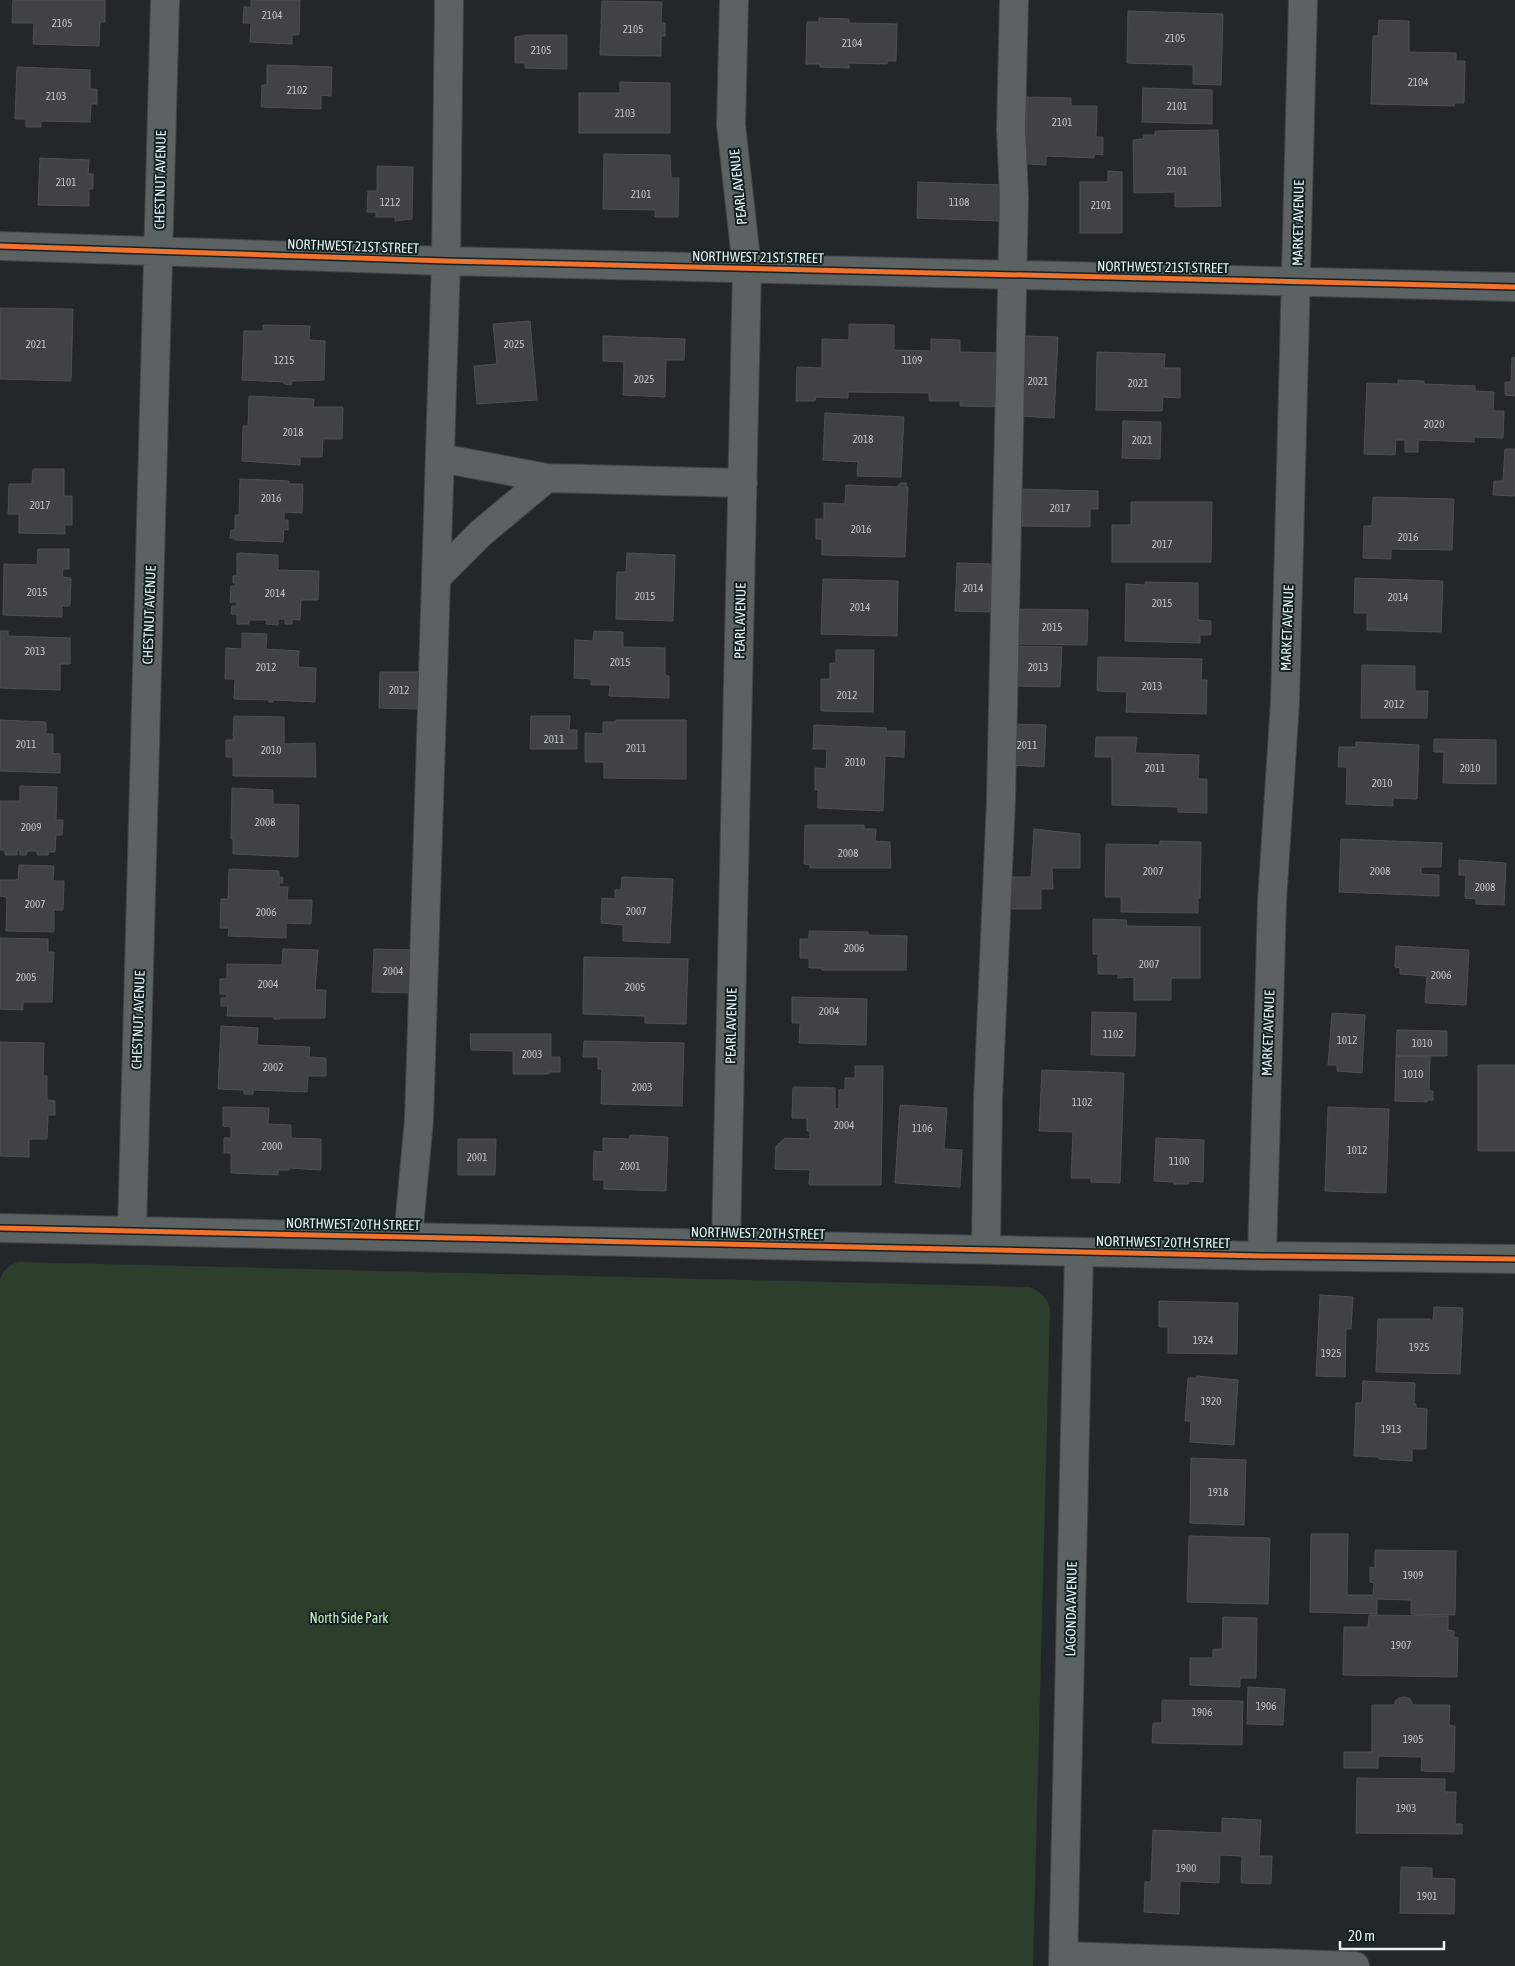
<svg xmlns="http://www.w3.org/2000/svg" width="1515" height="1966" font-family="'Asap Condensed',sans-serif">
  <rect width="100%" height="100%" fill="#22282a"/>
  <!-- green -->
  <path fill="#2e3e2d" d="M19,1262L1030,1287C1041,1292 1047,1297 1050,1309L1033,1966H0V1279C4,1269 9,1265 19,1262Z"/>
  <!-- building -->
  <path fill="#3f4345" stroke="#4c5053" d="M13,0H105V22H100L99,46L33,44L34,23H12Z
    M251,0H300L299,35H292V44L250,42L251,23H243L244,7H251Z
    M602,1L662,2L661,23H665V36H661V56L600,55Z
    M1128,11L1223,14L1221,85L1193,84V65L1127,63Z
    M819,18L849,19V23L897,24L896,61H887V64L849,63V68L820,67V64H806L807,22H819Z
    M1379,20L1409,21V52L1456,53V61H1465L1464,103H1454V106L1371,104L1373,36H1378Z
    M527,35H567V69L525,68V63H515V37Z
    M267,65L332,67L331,96L321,95V109L261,107L262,85H267Z
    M17,67L90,70V89H97V104H91L90,122L41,121V127H26V119H15Z
    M620,82L670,83V133H579V93H620Z
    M1143,88L1212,90V124L1142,122Z
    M1027,97L1071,98V106H1097L1096,137H1103V155L1094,154V158L1046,156V165L1025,164Z
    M1218,130L1221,206L1175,207V192L1134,193L1133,140L1143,139L1144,135H1155V131Z
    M604,154L670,155L671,178H679L678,217H655V210L603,209Z
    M40,158L89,160L88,174H93V189H89V206L38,205Z
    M377,166L413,167L412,219L395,221V217H376V212H367L368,191H377Z
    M1108,171L1122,172V233H1080V182H1108Z
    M918,182L1002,185L1001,221L917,218Z
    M0,308L73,309L71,381L0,379Z
    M530,321L537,400L477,404L474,366L497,364L493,324Z
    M849,324L894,325V350L931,351V339L960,340V352L1001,353L1000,407L960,406V401H929V393L848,392V398L816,397L815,401H796L797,367L822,368V339L849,340Z
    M263,325L310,326L309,340L325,341L324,380L292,381L291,385L284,384V382L242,380L244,331H263Z
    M603,336L685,339L684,360H666L665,397L623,395L624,362L603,361Z
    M1021,336L1058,337L1054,418L1019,416Z
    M1097,352L1165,354L1164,368H1180V398L1163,397L1162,411L1096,410Z
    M1512,357L1515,358V396L1505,395V382H1511Z
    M1398,380L1424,381V384L1475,386V391L1494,392L1493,411H1504L1503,438L1474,437V442L1418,440V452H1405V440H1396L1395,455L1364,454L1367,383L1398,384Z
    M249,396L314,399L313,407H343L342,439H323L322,457H300V465L242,461L243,426H248Z
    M825,413L904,417L901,477L857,476L858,462L823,460Z
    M1123,421L1161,422L1160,459L1122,458Z
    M1505,449H1515V496L1493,495L1494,481H1503Z
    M33,469H64V496H72V525H65V534L19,533V514H8L9,484H32Z
    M240,479L289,481V484H303L302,513L284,512V520H288V530L284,529L283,542L235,540V538H230L231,530H235V515H239Z
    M900,483H906V487H908L905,557L822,555V539H816V519H824V503L845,504L846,485L897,487Z
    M1016,489L1098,491V509H1090V527L1022,526V507H1015Z
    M1373,497L1454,499L1452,550L1391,549V559L1363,558L1364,526H1372Z
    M1131,502H1212L1211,562H1112V525H1131Z
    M38,549H69V569H63L62,577L71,578L70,606H62V617L3,615L4,564L37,565Z
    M237,553L278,555V570L319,571L318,600H301L300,620L292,619V624H285V619H278V625L266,624L267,620H249V624H237V614H231L232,606H237V602H230L231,586H236V583H233V576H237Z
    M627,553L675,555L673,621L616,619L617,572H626Z
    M957,563L991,564L990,612L955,611Z
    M1355,578L1443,581L1441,632L1367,630V613H1354Z
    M823,579L898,581L897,636L821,634Z
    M1145,582L1198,583V620L1211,621V635H1200V643L1125,641L1126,584L1145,585Z
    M1017,609L1088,610L1087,645L1016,644Z
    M0,631H8V636L70,638V664H60V690L0,688Z
    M594,631L623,632V647L665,648V675L669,676V698L609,696L610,685H591V679L574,678L575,640L593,641Z
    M242,633L267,634L266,649L299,651L298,667L316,668L315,702L273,700V702H269V700L234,699L235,679H225L226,648L242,649Z
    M1015,646L1062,647L1060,687L1014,686Z
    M836,650H874L873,712L821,711V679H830V663H836Z
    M1098,657L1202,659L1201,680H1207L1206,714L1126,712L1127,692L1097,691Z
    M1362,665L1415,666V691H1428L1427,718H1361Z
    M380,672H419V709L379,708Z
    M234,716L284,717V744L315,743L316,777L233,776V757H226V740H233Z
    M531,716H570L569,730H577V749H530Z
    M0,720L46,722V734H53V753L60,754V773L0,771Z
    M616,720H686V779L604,778V762H585V733L603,734V722H616Z
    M1010,724L1046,725L1044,767L1008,765Z
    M814,725L887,728L886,731H905L904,757L885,756L883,811L818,808V790H815V768L826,769L827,749H813Z
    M1096,737H1137L1135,753L1199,755L1198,779H1207V813L1178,812V807L1112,805V757H1095Z
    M1434,739L1496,740V784L1443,783L1444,752H1434Z
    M1356,742L1419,745L1417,799L1393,798V806L1346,804L1347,767H1338L1339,747H1356Z
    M20,786L57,787L56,820H63L62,835H56L55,852H48V855H37V851H27L26,855H20V850H17V855H5V850H0V801H20Z
    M232,788L273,790V804L299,805L298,857L233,854V839H231Z
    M805,825H864V829H876L875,841L890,842L891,868H810V865L804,864Z
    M1034,829L1080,834V868H1052L1053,889H1041V909H1009L1010,877H1031Z
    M1341,839L1442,843L1441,867H1421V874L1439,875V896L1339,892Z
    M1160,841L1201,842L1200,898H1198V913L1121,912V897H1105L1106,844L1160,845Z
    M1459,860L1506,863L1504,905L1476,904V899L1465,898L1466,875H1459Z
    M19,865L54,866L53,881H64L63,910H54V932L6,931L7,897L0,896V880H18Z
    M229,869L279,871V877H283V883H279V887H288L287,900H312L311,924L286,923V938L228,936L229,928H220L221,899H228Z
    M622,877L673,879L670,943L623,941V925L601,923L602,898L615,899V890H621Z
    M1093,919L1126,920L1127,926L1200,927V978H1171V1000H1134V977L1118,978V974H1098V954H1093Z
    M809,931L868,932V935L907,936L906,970H822V968H809V958H800V939H809Z
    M0,938L48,939V952H54L52,1002H23V1010L0,1009Z
    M1396,946L1469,950L1466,1005L1425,1003L1427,976L1400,974V968L1395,967Z
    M283,949L318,950L315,990H326L325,1018H280V1019H274V1017L227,1016L228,1006H221V998H227V994H220V979H227V964L282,965Z
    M374,949L413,950L412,993L372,992Z
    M584,957L688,959L686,1024L645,1023V1016L583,1014Z
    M792,997L867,999L866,1045L799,1043L800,1023H792Z
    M1092,1012L1136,1013L1135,1056L1091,1055Z
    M1332,1013L1365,1015L1362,1073L1337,1071V1065H1328Z
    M221,1026L258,1028L257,1045L310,1047L309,1057L326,1058V1076H308L307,1092L253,1090V1094H244V1090L218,1089Z
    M1397,1030L1447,1031V1056H1396Z
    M470,1034H551V1057H560V1072H549V1074H513V1051L471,1050Z
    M584,1041L684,1043L682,1106L601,1104L602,1069H598V1057H583Z
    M0,1042L44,1043L43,1076H47V1100L55,1101V1115H48L47,1139H29V1157L0,1156Z
    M1396,1056L1430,1057L1429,1091H1433V1100H1427V1102L1395,1101Z
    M1478,1065H1515V1151H1478Z
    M855,1066H883L881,1185H809L810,1170L775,1169L776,1146L785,1138L810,1139V1131H807V1118H792L793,1087L835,1088V1109H839V1090H845V1078H855Z
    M1042,1070L1124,1073L1120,1183L1091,1182V1178H1071L1073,1132L1039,1131Z
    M900,1105L947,1108L944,1149L962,1150L960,1187L895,1183Z
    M223,1107L269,1108L268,1124L291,1125V1138L321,1139V1170L290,1168L289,1170H278V1175L231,1173V1153H224V1138H231V1127L223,1126Z
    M1328,1107L1389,1109L1386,1193L1325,1191Z
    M630,1135L668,1137L666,1191L604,1189V1180H593L594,1151L603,1152V1138L629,1139Z
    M1156,1138L1204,1140L1203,1182L1189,1181L1188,1184H1174V1182L1154,1181Z
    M458,1139H496L495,1175H458Z
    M1320,1295L1353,1297L1351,1329H1346L1345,1377L1316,1376Z
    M1159,1301L1238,1303L1237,1354L1168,1353V1327H1159Z
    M1434,1307L1463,1308L1460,1374L1376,1372L1378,1319H1431V1322H1433Z
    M1197,1376L1238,1380L1234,1445L1190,1442L1191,1421H1185L1188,1378H1197Z
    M1363,1381L1415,1383L1414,1404H1416V1408L1427,1409L1426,1449H1412V1461L1379,1459V1457L1354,1456L1356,1403H1362Z
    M1191,1458L1246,1460L1244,1525L1190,1523Z
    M1311,1534H1348L1347,1595H1373L1374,1583L1370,1582V1567L1375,1568V1550L1456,1551L1455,1615L1411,1614V1600L1377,1599V1614L1310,1612Z
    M1189,1536L1270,1538L1268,1604L1187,1602Z
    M1369,1615L1448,1616V1630L1454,1631V1637L1458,1638L1457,1677L1343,1675L1344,1627H1368Z
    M1223,1617L1257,1618L1256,1678H1240V1687L1190,1685V1658H1213V1649H1222Z
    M1248,1687L1285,1689L1283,1725L1247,1724Z
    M1405,1697L1410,1699L1413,1705H1450L1449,1725L1455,1726L1454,1772L1421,1771L1422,1757L1378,1756V1768H1344V1752H1372V1705H1395V1701L1399,1698Z
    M1162,1700L1243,1701L1242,1745L1152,1743L1153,1723H1162Z
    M1357,1778L1445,1779V1792H1456L1455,1824H1462V1834L1356,1833Z
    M1222,1818L1261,1820L1259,1856H1272L1271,1884L1241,1883L1242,1856L1220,1855L1219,1883L1180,1881L1179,1914L1144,1912L1145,1882H1151L1153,1830L1222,1833Z
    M1401,1867L1432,1868V1878L1455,1879L1454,1914L1400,1913Z"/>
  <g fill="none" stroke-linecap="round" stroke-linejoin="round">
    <defs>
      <path id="minor" d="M0,246L446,261L1515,287
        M440,458L547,478L743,483
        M436,578L481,533L547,478
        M0,1228L1262,1256L1515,1259
        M132,1230L165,0
        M408,1237L419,1120L446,261L449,0
        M726,1244L747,268L731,125L734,0
        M986,1249L988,1100L1001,799L1014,197L1011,129L1014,0
        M1262,1256L1272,901L1285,702L1303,0
        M1064,1956L1355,1966
        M1063,1966L1079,1252"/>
    </defs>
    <!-- minor casing -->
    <use href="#minor" stroke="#404647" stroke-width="30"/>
    <!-- minor -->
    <use href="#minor" stroke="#5c6161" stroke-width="28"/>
    <defs>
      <path id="cycleway" d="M0,246L446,261L1515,287
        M0,1228L1262,1256L1515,1259"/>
    </defs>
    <!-- cycleway casing -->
    <use href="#cycleway" stroke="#142123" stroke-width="8"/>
    <!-- cycleway -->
    <use href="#cycleway" stroke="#ef722f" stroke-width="5"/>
  </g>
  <g text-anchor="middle" stroke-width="4" stroke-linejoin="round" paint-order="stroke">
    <!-- number labels -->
    <g font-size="11" fill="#bfc6c8">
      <text x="272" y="19">2104</text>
      <text x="62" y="27">2105</text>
      <text x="633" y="33">2105</text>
      <text x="1175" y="42">2105</text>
      <text x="852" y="47">2104</text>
      <text x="541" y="54">2105</text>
      <text x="1418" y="86">2104</text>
      <text x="297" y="94">2102</text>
      <text x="56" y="100">2103</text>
      <text x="1177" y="110">2101</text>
      <text x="625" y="117">2103</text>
      <text x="1062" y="126">2101</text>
      <text x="1177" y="175">2101</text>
      <text x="66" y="186">2101</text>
      <text x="641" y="198">2101</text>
      <text x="390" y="206">1212</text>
      <text x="959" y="206">1108</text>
      <text x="1101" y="209">2101</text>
      <text x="36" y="348">2021</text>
      <text x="514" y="348">2025</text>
      <text x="284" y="364">1215</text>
      <text x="912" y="364">1109</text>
      <text x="644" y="383">2025</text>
      <text x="1038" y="385">2021</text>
      <text x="1138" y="387">2021</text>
      <text x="1434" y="428">2020</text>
      <text x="293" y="436">2018</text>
      <text x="863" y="443">2018</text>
      <text x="1142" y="444">2021</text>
      <text x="271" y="502">2016</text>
      <text x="40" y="509">2017</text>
      <text x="1060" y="512">2017</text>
      <text x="861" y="533">2016</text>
      <text x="1408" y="541">2016</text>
      <text x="1162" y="548">2017</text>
      <text x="973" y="592">2014</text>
      <text x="37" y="596">2015</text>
      <text x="275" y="597">2014</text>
      <text x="645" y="600">2015</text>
      <text x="1398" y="601">2014</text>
      <text x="1162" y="607">2015</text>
      <text x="860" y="611">2014</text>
      <text x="1052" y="631">2015</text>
      <text x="35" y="655">2013</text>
      <text x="620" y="666">2015</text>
      <text x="266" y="671">2012</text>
      <text x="1038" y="671">2013</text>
      <text x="1152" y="690">2013</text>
      <text x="399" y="694">2012</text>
      <text x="847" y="699">2012</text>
      <text x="1394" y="708">2012</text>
      <text x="554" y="743">2011</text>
      <text x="26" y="748">2011</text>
      <text x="1027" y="749">2011</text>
      <text x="636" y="752">2011</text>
      <text x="271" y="754">2010</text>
      <text x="855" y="766">2010</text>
      <text x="1155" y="772">2011</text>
      <text x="1470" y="772">2010</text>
      <text x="1382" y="787">2010</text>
      <text x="265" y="826">2008</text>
      <text x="31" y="831">2009</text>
      <text x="848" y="857">2008</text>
      <text x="1153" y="875">2007</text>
      <text x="1380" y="875">2008</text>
      <text x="1485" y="891">2008</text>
      <text x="35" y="908">2007</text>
      <text x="636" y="915">2007</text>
      <text x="266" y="916">2006</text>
      <text x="854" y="952">2006</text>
      <text x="1149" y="968">2007</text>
      <text x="393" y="975">2004</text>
      <text x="1441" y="979">2006</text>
      <text x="26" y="981">2005</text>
      <text x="268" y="988">2004</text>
      <text x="635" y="991">2005</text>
      <text x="829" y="1015">2004</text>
      <text x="1113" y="1038">1102</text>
      <text x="1347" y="1044">1012</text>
      <text x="1422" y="1047">1010</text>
      <text x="532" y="1058">2003</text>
      <text x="273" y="1071">2002</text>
      <text x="1413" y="1078">1010</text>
      <text x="642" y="1091">2003</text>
      <text x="1082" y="1106">1102</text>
      <text x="844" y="1129">2004</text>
      <text x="922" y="1132">1106</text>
      <text x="272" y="1150">2000</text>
      <text x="1357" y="1154">1012</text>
      <text x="477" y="1161">2001</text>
      <text x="1179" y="1165">1100</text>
      <text x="630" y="1170">2001</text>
      <text x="1203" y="1344">1924</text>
      <text x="1419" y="1351">1925</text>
      <text x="1331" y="1357">1925</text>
      <text x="1211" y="1405">1920</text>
      <text x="1391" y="1433">1913</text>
      <text x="1218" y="1496">1918</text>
      <text x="1413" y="1579">1909</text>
      <text x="1401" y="1649">1907</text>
      <text x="1266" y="1710">1906</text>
      <text x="1202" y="1716">1906</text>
      <text x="1413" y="1743">1905</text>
      <text x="1406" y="1812">1903</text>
      <text x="1186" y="1872">1900</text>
      <text x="1427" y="1900">1901</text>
    </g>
    <!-- street labels -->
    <g font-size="14" fill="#eaf2f3" stroke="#142123">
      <text transform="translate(160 180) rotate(-89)" y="5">CHESTNUT AVENUE</text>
      <text transform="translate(738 187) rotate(-96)" y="5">PEARL AVENUE</text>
      <text transform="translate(1298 223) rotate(-89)" y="5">MARKET AVENUE</text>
      <text transform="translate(353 246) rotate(2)" y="5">NORTHWEST 21ST STREET</text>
      <text transform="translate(758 257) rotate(1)" y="5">NORTHWEST 21ST STREET</text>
      <text transform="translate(1163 267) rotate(1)" y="5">NORTHWEST 21ST STREET</text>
      <text transform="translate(149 615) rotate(-88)" y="5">CHESTNUT AVENUE</text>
      <text transform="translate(740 621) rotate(-89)" y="5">PEARL AVENUE</text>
      <text transform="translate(1287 628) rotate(-88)" y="5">MARKET AVENUE</text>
      <text transform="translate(138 1020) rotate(-88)" y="5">CHESTNUT AVENUE</text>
      <text transform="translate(731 1026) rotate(-89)" y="5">PEARL AVENUE</text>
      <text transform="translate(1268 1033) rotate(-88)" y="5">MARKET AVENUE</text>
      <text transform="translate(353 1224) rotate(1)" y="5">NORTHWEST 20TH STREET</text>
      <text transform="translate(758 1233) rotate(1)" y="5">NORTHWEST 20TH STREET</text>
      <text transform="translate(1163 1242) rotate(1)" y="5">NORTHWEST 20TH STREET</text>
      <text transform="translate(1071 1609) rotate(-89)" y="5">LAGONDA AVENUE</text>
    </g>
    <!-- park labels -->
    <g font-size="14" fill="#c5edbd" stroke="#142123">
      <text x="349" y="1623">North Side Park</text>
    </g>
  </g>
  <!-- scale -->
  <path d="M1340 1941v8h104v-8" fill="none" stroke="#eaf2f3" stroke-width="2.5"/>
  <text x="1348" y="1941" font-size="15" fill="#eaf2f3" stroke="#142123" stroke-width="4" paint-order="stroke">20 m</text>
</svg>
